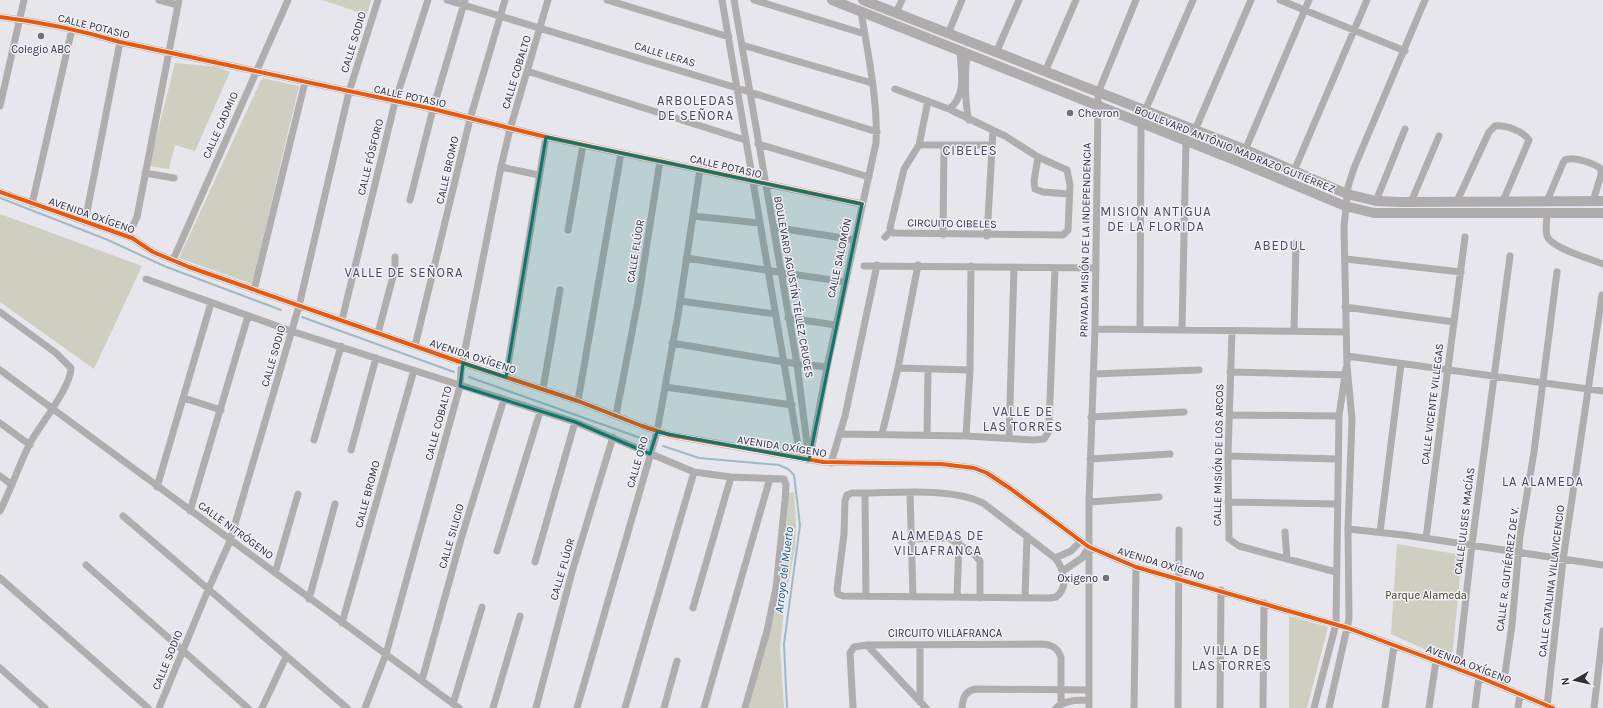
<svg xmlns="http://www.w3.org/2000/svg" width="1603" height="708" font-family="Karla,sans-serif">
  <rect width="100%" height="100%" fill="#e6e6ec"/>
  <!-- green -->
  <path fill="#cecec1" d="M322,0H371L367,15Z
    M175,63L218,67L230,72L195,151L175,145L169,169L149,166Z
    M262,78L299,86L252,284L179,258Z
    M0,214L142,266L94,369L0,302Z
    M794,492L796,524L795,548L785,600L780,648L784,708H749L779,598L785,549L789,493Z
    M1397,544L1462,555L1452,658H1444L1391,634Z
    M1289,616L1328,627L1307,708H1289Z"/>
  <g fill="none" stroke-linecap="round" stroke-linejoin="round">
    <!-- stream -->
    <path stroke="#a0b9c6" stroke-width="2" d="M0,198L108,240L164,266L281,310
      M302,317L454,372
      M469,377L649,441
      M663,446L699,458L779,465L788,469L794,475L800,525L784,644L787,708"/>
    <!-- street -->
    <path stroke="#afadae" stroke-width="7" d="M159,0L178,5
      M447,0L737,88L877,132
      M607,0L729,37
      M722,0L800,457
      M734,0L797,364L809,460
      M754,0L865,34
      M1280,0L1405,51
      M896,13L902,0
      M0,17C41,22 80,30 120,42L433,109L546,137L862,204
      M948,34L962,0
      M742,45L872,83
      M996,53L1019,0
      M968,54C964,67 965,107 969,120
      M527,71L745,140
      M1045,72L1076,0
      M0,106L24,0
      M949,109C967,96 961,71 960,51
      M1145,111L1193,0
      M1195,130L1251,0
      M758,144L869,177
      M919,145H992
      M1038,157L1034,181L1035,189L1043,192L1069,194
      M1240,162L1309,0
      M501,167L539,175
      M1294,171L1367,0
      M145,173L174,178
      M0,192L132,238L153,252L189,267L463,363L578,401L642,426L670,435L823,462L941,464L974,468L987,473L1011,489L1089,547L1136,567L1348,628L1479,677L1553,708
      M410,200L433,109L465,0
      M1376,201L1405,129
      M1457,201L1489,132L1495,126C1506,125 1523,131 1529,140L1503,201
      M1547,201L1563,163L1565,160C1573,156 1594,163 1601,169V175L1593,201
      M1411,202L1439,136
      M32,204L72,29
      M1547,214C1547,221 1545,229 1547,236C1551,248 1591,259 1603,264
      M693,216L759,223
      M85,222L120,42
      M773,227L855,240
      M568,230L583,145
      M891,231L894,233L1063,235L1068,230L1070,185L1067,170L1038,157L1005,136L949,109L895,89
      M891,231L890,228L904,169L919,145L928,101
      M124,235L132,228L137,217L179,0
      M943,235L944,145
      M987,236L993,131
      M885,237L891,231
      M686,258L845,282
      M1346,259L1461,272
      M173,260L288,0
      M864,266L1096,268
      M146,279L291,331L575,422L694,472L731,477L784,479L786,485L785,501L776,588L767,631L745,708
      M254,290L305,82
      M680,301L775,314
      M1345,307L1454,322
      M0,312L56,353L71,368C71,387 40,425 30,443C19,465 11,489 0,511
      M788,318L836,325
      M342,320L395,102L428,0
      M1095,329L1346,332
      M1140,329L1141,123
      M1182,330L1186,141
      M1232,331L1228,456L1229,539L1239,546L1336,572
      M1294,331L1296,243
      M378,333L395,269V257
      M672,343L784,362L827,367
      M415,346L470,119L505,0
      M1347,356L1603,391
      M898,368L970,370
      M0,370L459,708
      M1230,372L1348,375
      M1093,374L1199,370
      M506,377L546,137
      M665,387L792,405
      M543,389L560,290
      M184,398L221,410
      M578,401L621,153
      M616,415L638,301L660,161
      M1229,415L1339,416
      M1091,417L1184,412
      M0,423L30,445
      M841,434L966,436L1034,440L1044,439L1048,433L1049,427L1055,269
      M882,434L898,368L918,265
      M927,435L928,370
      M966,436L970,370L971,266
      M1009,438L1014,267
      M314,440L341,346
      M351,450L376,358
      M811,452L827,367L876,143C878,100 868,54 861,12
      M1228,456L1338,459
      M1090,459L1170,454
      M831,463L845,416L877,265
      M0,476L12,485
      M157,487L211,303
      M852,493C891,494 949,486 983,503L1055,558C1064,569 1069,587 1056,597L1050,598L843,596L838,594L837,590L844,534L845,501L847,495Z
      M865,493L866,596
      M910,493L913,597
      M1089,502L1159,497
      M1228,502L1337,504
      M190,511L248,316
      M123,516L347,708
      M1348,529L1404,535L1603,565
      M1285,532L1287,559
      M1380,532L1401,364
      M1426,538L1465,237
      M912,539L949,538L974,554L980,561V598
      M497,551L540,412
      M1055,558L1071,551L1081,541
      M535,562L575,422
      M86,565L248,708
      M1063,571L1082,558L1089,547
      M275,573L298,494
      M0,578L148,708
      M957,597L959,543
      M1025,598L1027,536
      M309,599L335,504
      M693,608L731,477
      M342,623L414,370
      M867,645L926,708
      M920,645V702
      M0,668L45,708
      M1458,669L1472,544L1510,256
      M422,680L461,539L504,399
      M1503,687L1512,625L1520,536L1534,452L1557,272
      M453,704L482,607
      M1547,706L1563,560L1602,295
      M159,708L208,590L230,541L299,306L349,92L378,0
      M262,708L286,657
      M365,708L386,654L460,386L461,370L501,167L510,129L548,0
      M493,708L520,616
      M536,708L572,572L613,437
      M577,708L657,432L679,309L700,169
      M625,708L694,472
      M664,708L677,661
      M704,708L770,478
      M853,708L850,653L854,647L867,645L1042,644C1052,645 1057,647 1061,657V703
      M962,708C963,698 964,692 975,689L1089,690
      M1056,708C1065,700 1077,700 1089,700
      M1089,708V502L1095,329L1098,106V93L1136,0
      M1134,708L1136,567
      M1178,708L1179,530
      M1220,708L1221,590
      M1263,708L1264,603
      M1314,708L1336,624L1339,416L1346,368
      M1329,708L1349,619L1348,529L1352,419L1347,366L1344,227L1348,187L1354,168L1425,0
      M1385,708L1394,646
      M1429,708L1436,661
      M1475,708L1479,677
      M1518,708L1520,694
      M1594,708L1603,631"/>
    <!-- secondary -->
    <path stroke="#afacae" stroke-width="10" d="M832,0L1240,162L1345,206L1374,213H1603
      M863,0L1246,150L1347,194L1376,201L1400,202L1603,201"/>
    <defs>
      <path id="cycleway" d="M0,17C41,22 80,30 120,42L433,109L546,137L862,204
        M0,192L132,238L153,252L189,267L463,363L578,401L642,426L670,435L823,462L941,464L974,468L987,473L1011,489L1089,547L1136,567L1348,628L1479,677L1553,708"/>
    </defs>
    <!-- cycleway casing -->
    <use href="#cycleway" stroke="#f1f0fc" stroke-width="6"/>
    <!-- cycleway -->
    <use href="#cycleway" stroke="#e8590c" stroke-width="4"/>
  </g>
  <!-- marked area -->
  <path fill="#0f766e" fill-opacity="0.2" stroke="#0f766e" stroke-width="3" stroke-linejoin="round" d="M546,137L862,204L809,460L657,432L650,454L575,422L460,386L463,363L506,377Z"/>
  <!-- markers -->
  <g fill="#707075" stroke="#f1f0fc" stroke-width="1.5">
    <circle cx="41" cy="36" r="4"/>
    <circle cx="1070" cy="113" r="4"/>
    <circle cx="1106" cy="578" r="4"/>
  </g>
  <g text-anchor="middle" stroke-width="3" stroke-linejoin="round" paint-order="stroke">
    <!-- street labels -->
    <g font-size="11" fill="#313135" stroke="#f1f0fc">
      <text transform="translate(94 26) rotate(14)" y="4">CALLE POTASIO</text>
      <text transform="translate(353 42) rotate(-73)" y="4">CALLE SODIO</text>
      <text transform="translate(665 54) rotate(17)" y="4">CALLE LERAS</text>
      <text transform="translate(516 72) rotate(-73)" y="4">CALLE COBALTO</text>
      <text transform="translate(410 96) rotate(12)" y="4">CALLE POTASIO</text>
      <text transform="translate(220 125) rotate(-66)" y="4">CALLE CADMIO</text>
      <text transform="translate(1235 149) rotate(22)" y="4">BOULEVARD ANTÔNIO MADRAZO GUTIÉRREZ</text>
      <text transform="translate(370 157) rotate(-76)" y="4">CALLE FÓSFORO</text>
      <text transform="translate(726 166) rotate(13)" y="4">CALLE POTASIO</text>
      <text transform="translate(447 170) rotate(-77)" y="4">CALLE BROMO</text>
      <text transform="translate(92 215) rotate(19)" y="4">AVENIDA OXÍGENO</text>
      <text transform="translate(952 223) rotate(1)" y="4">CIRCUITO CIBELES</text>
      <text transform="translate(1085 240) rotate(-89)" y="4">PRIVADA MISIÓN DE LA INDEPENDENCIA</text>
      <text transform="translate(635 251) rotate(-81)" y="4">CALLE FLÚOR</text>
      <text transform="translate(839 258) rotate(-78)" y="4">CALLE SALOMÓN</text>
      <text transform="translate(794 287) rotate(80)" y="4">BOULEVARD AGUSTÍN TÉLLEZ CRUCES</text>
      <text transform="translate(273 356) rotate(-74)" y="4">CALLE SODIO</text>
      <text transform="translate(473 356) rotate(18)" y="4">AVENIDA OXÍGENO</text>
      <text transform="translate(1432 404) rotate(-83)" y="4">CALLE VICENTE VILLEGAS</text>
      <text transform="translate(438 423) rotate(-75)" y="4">CALLE COBALTO</text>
      <text transform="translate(782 446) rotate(9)" y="4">AVENIDA OXÍGENO</text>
      <text transform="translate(1218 455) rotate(-89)" y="4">CALLE MISIÓN DE LOS ARCOS</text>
      <text transform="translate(637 462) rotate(-74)" y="4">CALLE ORO</text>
      <text transform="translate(367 494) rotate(-75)" y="4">CALLE BROMO</text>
      <text transform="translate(1464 521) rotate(-83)" y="4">CALLE ULISES MACÍAS</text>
      <text transform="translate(236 530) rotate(36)" y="4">CALLE NITRÓGENO</text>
      <text transform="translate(451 536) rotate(-74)" y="4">CALLE SILICIO</text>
      <text transform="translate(1161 563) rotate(17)" y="4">AVENIDA OXÍGENO</text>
      <text transform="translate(562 569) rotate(-74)" y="4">CALLE FLÚOR</text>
      <text transform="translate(1507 569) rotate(-83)" y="4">CALLE R. GUTIÉRREZ DE V.</text>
      <text transform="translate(1551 581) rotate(-83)" y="4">CALLE CATALINA VILLAVICENCIO</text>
      <text x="945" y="637">CIRCUITO VILLAFRANCA</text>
      <text transform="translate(167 660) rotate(-68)" y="4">CALLE SODIO</text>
      <text transform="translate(1469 664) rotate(21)" y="4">AVENIDA OXÍGENO</text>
    </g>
    <!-- poi labels -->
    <g font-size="11" fill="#313135" stroke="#f1f0fc">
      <text x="41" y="53">Colegio ABC</text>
      <text x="1078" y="117" text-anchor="start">Chevron</text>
      <text x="1098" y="582" text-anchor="end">Oxigeno</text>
    </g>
    <!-- park labels -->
    <g font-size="11" fill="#43430b" stroke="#f1f0fc">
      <text x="1426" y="599">Parque Alameda</text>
    </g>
    <!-- water labels -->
    <g font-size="12" font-style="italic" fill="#14586f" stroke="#f1f0fc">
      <text transform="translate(784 570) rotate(-83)" y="4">Arroyo del Muerto</text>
    </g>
    <!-- quarter labels -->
    <g font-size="13" letter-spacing="1" fill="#4a4953" stroke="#f1f0fc">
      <text x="696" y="105">ARBOLEDAS<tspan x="696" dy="15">DE SEÑORA</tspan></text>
      <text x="970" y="155">CIBELES</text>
      <text x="1156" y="216">MISION ANTIGUA<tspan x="1156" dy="15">DE LA FLORIDA</tspan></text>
      <text x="1280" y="250">ABEDUL</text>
      <text x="404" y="277">VALLE DE SEÑORA</text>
      <text x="1023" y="416">VALLE DE<tspan x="1023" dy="15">LAS TORRES</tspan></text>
      <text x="1543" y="486">LA ALAMEDA</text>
      <text x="938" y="540">ALAMEDAS DE<tspan x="938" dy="15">VILLAFRANCA</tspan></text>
      <text x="1232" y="655">VILLA DE<tspan x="1232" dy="15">LAS TORRES</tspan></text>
    </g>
  </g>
  <!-- north arrow -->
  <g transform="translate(1575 680) rotate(262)" stroke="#f1f0fc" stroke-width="3" paint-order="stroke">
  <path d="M0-3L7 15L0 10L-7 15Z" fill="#313135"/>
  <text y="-6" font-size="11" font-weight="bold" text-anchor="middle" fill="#313135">N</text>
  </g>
</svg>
